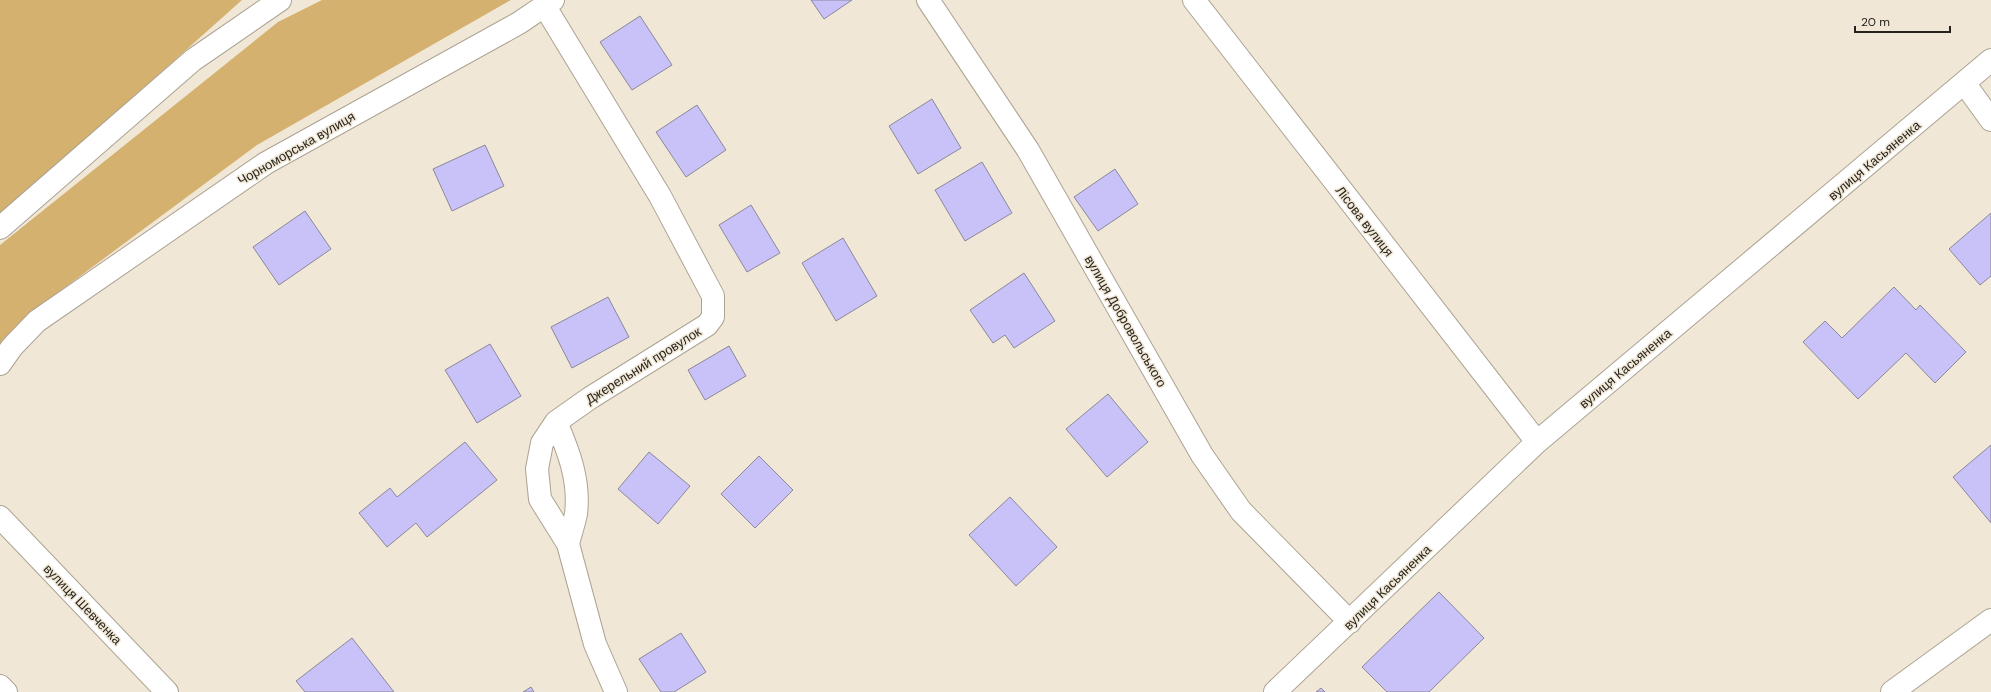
<svg xmlns="http://www.w3.org/2000/svg" width="1991" height="692" font-family="'DM Sans',sans-serif">
  <rect width="100%" height="100%" fill="#f0e7d6"/>
  <!-- green -->
  <path fill="#d5b170" d="M0,0H242L0,216Z
    M322,0H511L257,145L29,314L0,349V245L278,22Z"/>
  <!-- building -->
  <path fill="#c9c2f8" stroke="#8a8899" d="M811,0H852L824,19Z
    M640,16L672,65L632,90L600,42Z
    M932,99L961,148L918,174L889,126Z
    M697,105L726,150L686,177L656,132Z
    M485,145L504,186L452,211L433,169Z
    M982,162L1012,213L965,241L935,190Z
    M1115,169L1138,204L1098,231L1074,197Z
    M751,205L780,253L747,272L719,225Z
    M305,211L331,249L279,285L253,247Z
    M1991,213V276L1980,285L1949,249Z
    M843,238L877,296L836,321L802,263Z
    M1024,273L1055,321L1014,348L1005,335L993,343L970,310Z
    M1894,287L1916,310L1920,305L1966,352L1935,383L1906,353L1858,399L1803,342L1825,321L1842,338Z
    M608,297L629,337L572,368L551,327Z
    M490,344L521,396L477,423L445,370Z
    M729,346L746,376L705,400L688,370Z
    M1108,394L1148,442L1107,477L1066,429Z
    M465,442L497,480L427,537L416,523L387,547L359,513L390,488L397,497Z
    M1991,445V523L1953,477Z
    M649,452L690,486L658,524L618,489Z
    M759,456L793,490L755,528L721,494Z
    M1010,497L1057,547L1016,586L969,535Z
    M1439,592L1484,638L1429,692H1387L1362,667Z
    M681,633L706,672L674,692H661L639,659Z
    M352,638L394,692H305L296,681Z
    M531,687L534,692H523Z
    M1321,688L1325,692H1316Z"/>
  <g fill="none" stroke-linecap="round" stroke-linejoin="round">
    <defs>
      <path id="minor" d="M928,0L1028,150L1202,455L1241,511L1350,622
        M1194,0L1537,442
        M544,5L660,196L713,296V317L707,325L590,398L556,422L542,443L537,469L540,499L568,544L595,644L616,692
        M1965,84L1991,120
        M0,228L193,60L280,0
        M0,364L12,347L37,321L266,163L519,23L553,0
        M556,422C569,452 580,481 576,514C574,524 570,535 568,544
        M0,517L167,692
        M1275,692L1537,442L1991,60
        M1892,692L1991,620"/>
      <path id="highway" d="M0,686L6,692"/>
    </defs>
    <!-- minor casing -->
    <use href="#minor" stroke="#aca393" stroke-width="24"/>
    <!-- highway casing -->
    <use href="#highway" stroke="#aca393" stroke-width="24"/>
    <!-- minor -->
    <use href="#minor" stroke="#fff" stroke-width="22"/>
    <!-- highway -->
    <use href="#highway" stroke="#fff" stroke-width="22"/>
  </g>
  <g text-anchor="middle" stroke-width="3" stroke-linejoin="round" paint-order="stroke">
    <!-- street labels -->
    <g font-size="13" fill="#25221c" stroke="#f0e7d6">
      <text transform="translate(296 148) rotate(-30)" y="5">Чорноморська вулиця</text>
      <text transform="translate(1874 160) rotate(-40)" y="5">вулиця Касьяненка</text>
      <text transform="translate(1365 221) rotate(52)" y="5">Лісова вулиця</text>
      <text transform="translate(1126 321) rotate(60)" y="5">вулиця Добровольського</text>
      <text transform="translate(643 365) rotate(-32)" y="5">Джерельний провулок</text>
      <text transform="translate(1625 368) rotate(-40)" y="5">вулиця Касьяненка</text>
      <text transform="translate(1387 587) rotate(-44)" y="5">вулиця Касьяненка</text>
      <text transform="translate(83 604) rotate(46)" y="5">вулиця Шевченка</text>
    </g>
  </g>
  <!-- scale -->
  <path d="M1855 26v6h95v-6" fill="none" stroke="#25221c" stroke-width="2"/>
  <text x="1861" y="26" font-size="12" fill="#25221c" stroke="#f0e7d6" stroke-width="3" paint-order="stroke">20 m</text>
</svg>
